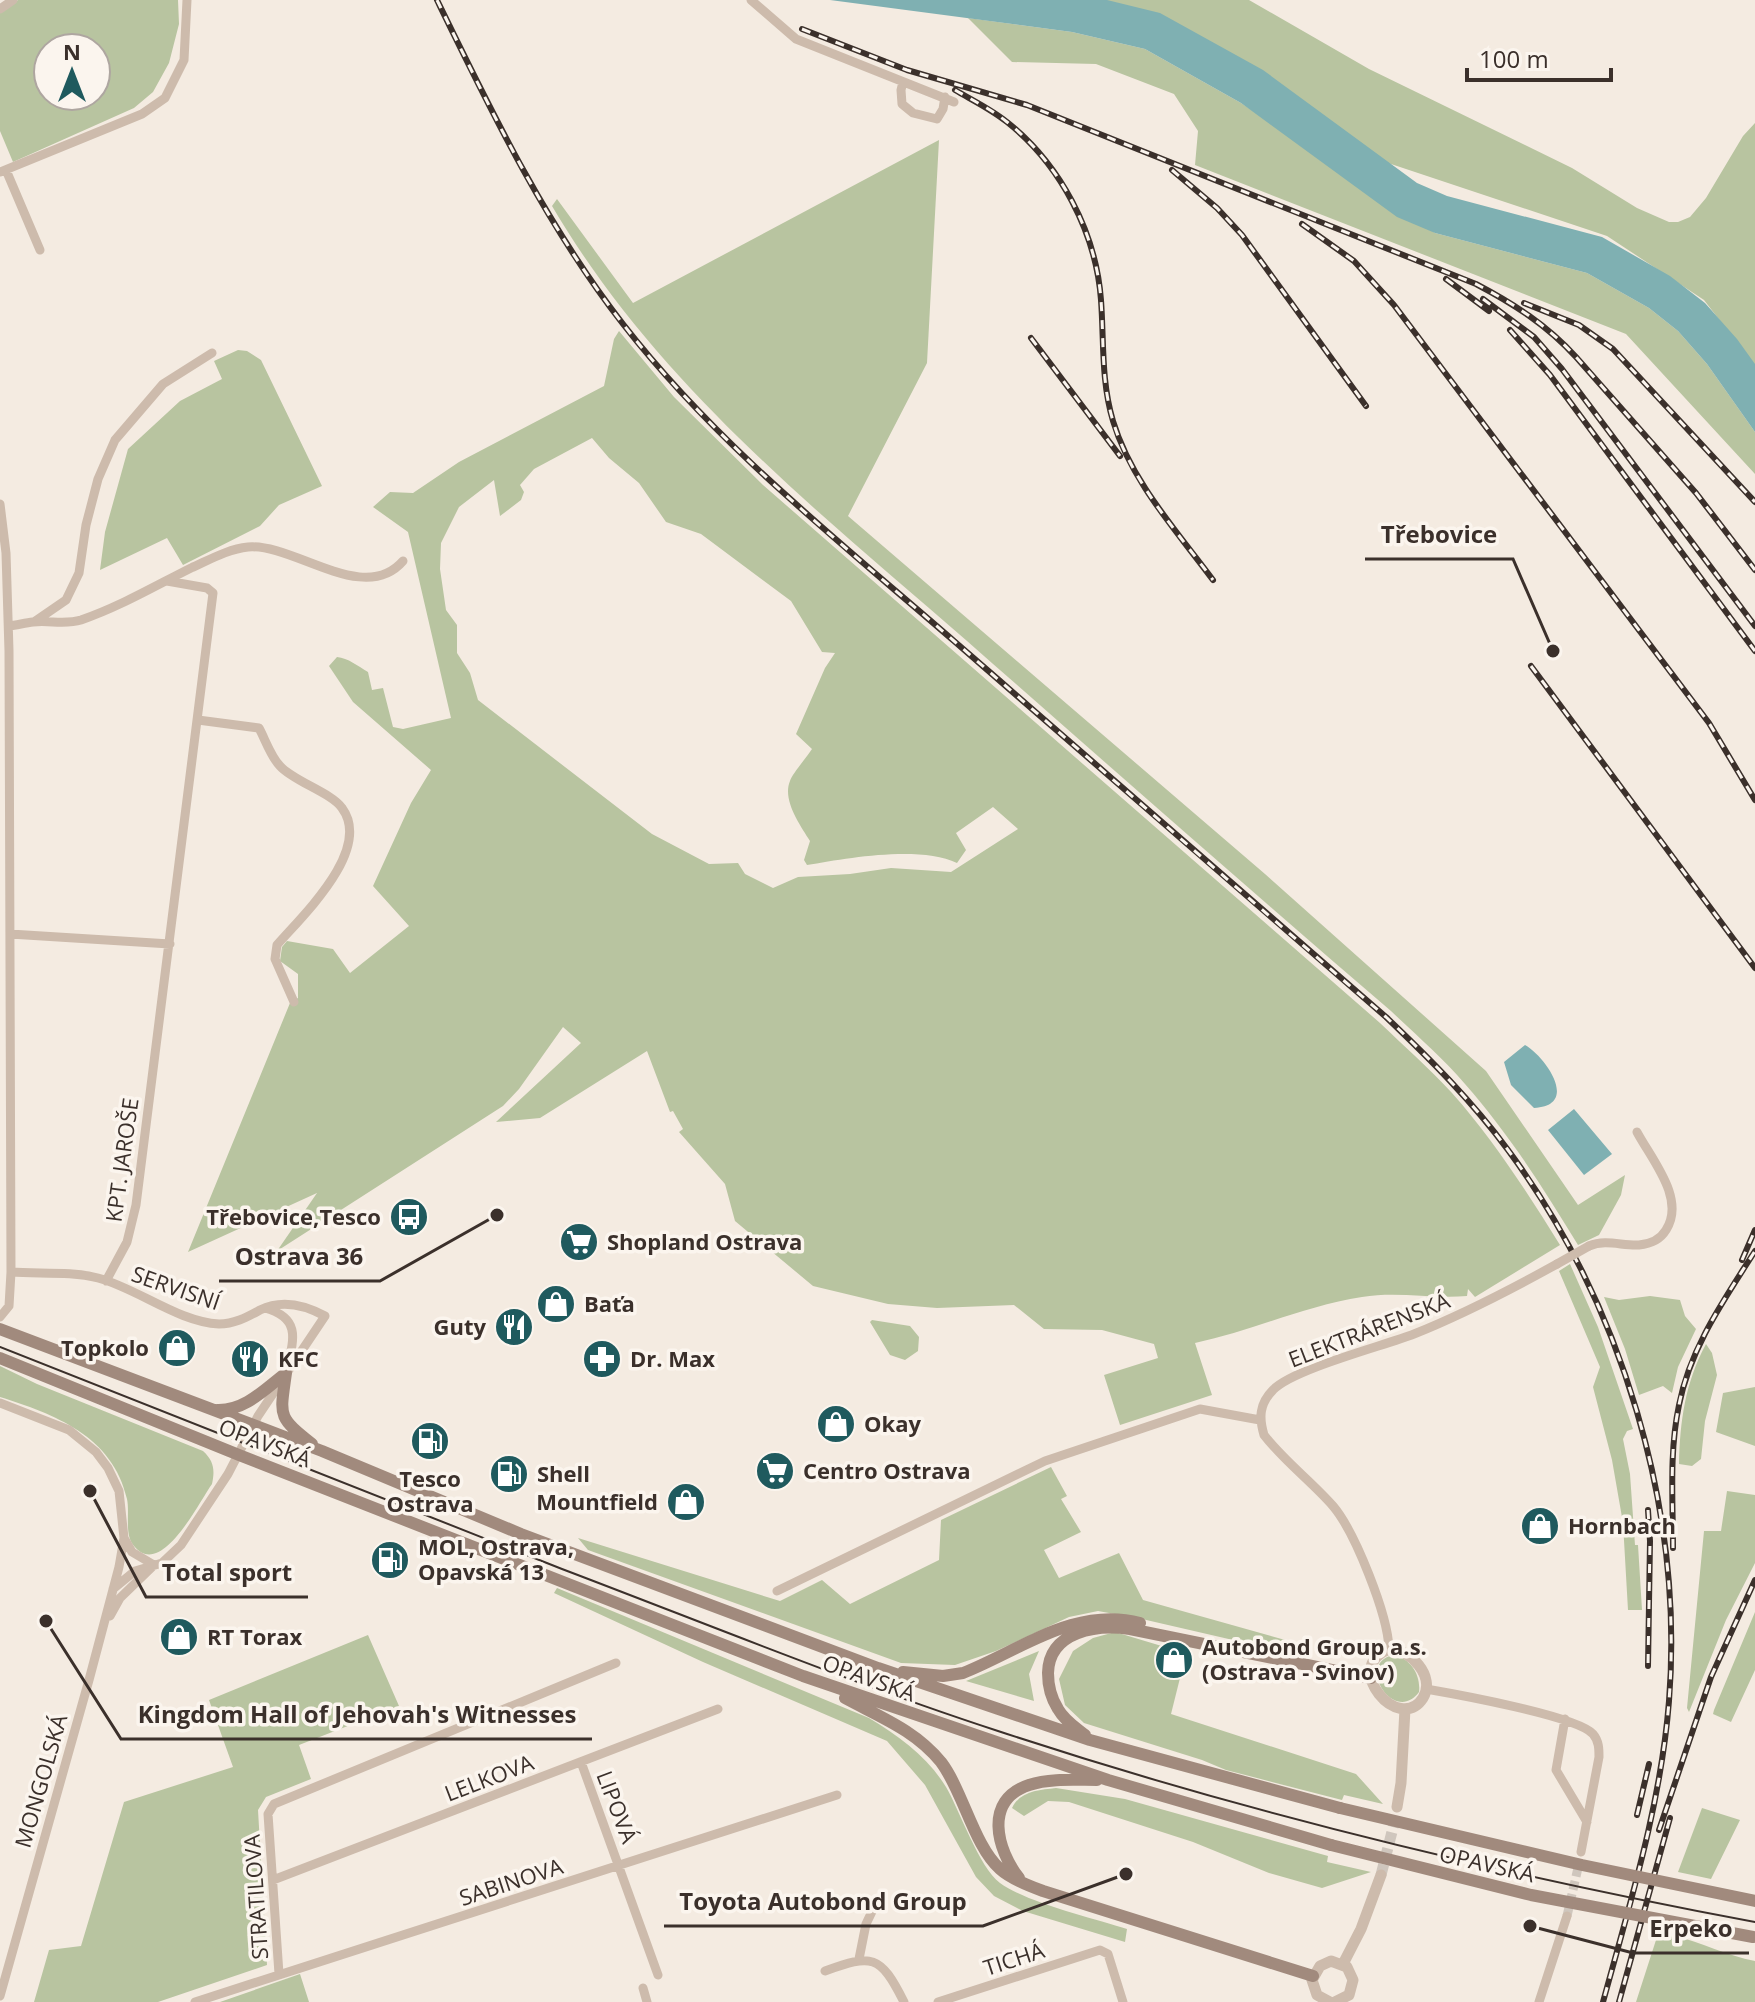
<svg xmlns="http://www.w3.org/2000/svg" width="1755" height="2002" font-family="'Open Sans',sans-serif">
  <rect width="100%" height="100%" fill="#f4ebe1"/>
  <!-- green -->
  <path fill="#b8c4a0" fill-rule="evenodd" d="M18,0H178L179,24L169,63L153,92L134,108L13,162L0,131V13ZM48,48H96V96H48Z
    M1089,0H1249L1369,69L1572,168L1637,208L1669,222H1678L1690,217L1706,198L1743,136L1755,123V366L1704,300L1607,236L1373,158Z
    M968,18L1072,32L1145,49L1241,103L1435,233L1587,273L1649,308L1678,331L1707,364L1755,432V474L1626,334L1195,165L1198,131L1174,94L1096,64L1012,62Z
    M939,140L927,363L848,516L1265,874L1486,1071L1578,1205L1625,1175L1621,1195L1599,1235L1578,1245C1544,1189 1509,1134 1465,1084C1443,1058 1416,1035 1391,1011C1249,889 1108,765 967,641C815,509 656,383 552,206L557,199L633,303Z
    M619,331L674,397L763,485L1380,1023C1404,1046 1429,1068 1452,1093C1493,1139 1527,1192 1560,1245L1475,1297L1468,1289L1467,1296C1432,1299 1397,1291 1362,1297C1304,1306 1251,1331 1195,1343L1212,1395L1120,1425L1104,1375L1158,1358L1154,1344L1102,1330L1044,1329L1014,1305L937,1308L888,1304L813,1286L735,1221L725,1184L679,1132L683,1129L673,1111L670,1112L647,1051L540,1118L496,1122L581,1043L563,1027L519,1089L503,1106L277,1251L317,1193L188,1252L290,1003L298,998V974L280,961L282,947L287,941L333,949L350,973L409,926L373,886L411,803L431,770L353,702L329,666L337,657C348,658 358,666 368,672L372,690L383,688L393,727L403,729L451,718L408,532L373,507L390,492L413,493L459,462L604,386L614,339ZM592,438L609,458L639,483L666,522L701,534L791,601L822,652L835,653L825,668L796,734L812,749C807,757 792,774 790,781C782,800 800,825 810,841L804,860L807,865C847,858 920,845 957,863L966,850L956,833L993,807L1018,829L951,872L891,868L850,874L798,877L773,888L745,874L738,863L709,864L652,834L478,700L470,673L457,653V625L446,610L440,569L441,543L459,507L494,480L500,516L521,500L524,492L520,485L534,469Z
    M238,350L247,351L261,360L322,486L279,505L260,526L183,565L167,538L100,570L105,532L128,449L180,401L222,379L214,361Z
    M1570,1264L1598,1327L1633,1429L1627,1431L1623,1439L1630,1474L1635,1545H1638L1642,1610H1628L1623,1523L1612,1460L1593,1387L1600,1367L1559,1271Z
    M1650,1296L1680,1300L1685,1316L1696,1329L1678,1367L1672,1393L1663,1386L1639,1395L1625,1349L1604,1297L1619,1300Z
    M872,1320L910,1326L919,1337L918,1351L905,1360L890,1355L870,1322Z
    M1706,1344L1712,1353L1717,1375L1705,1421L1701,1459L1692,1466L1679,1464C1680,1421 1685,1383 1706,1344Z
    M0,1366L37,1384L203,1451C214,1461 215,1470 212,1484C199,1502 161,1580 134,1546C124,1535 130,1513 127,1499C113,1436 54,1414 0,1397Z
    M1755,1387V1446L1716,1432L1723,1393Z
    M1051,1467L1067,1496L1061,1499L1081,1532L1044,1550L1059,1578L1119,1553L1143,1600L1310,1647L1306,1657L1142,1619L1098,1611L1069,1617L996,1651L955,1665L901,1663L588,1550L578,1538L780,1601L822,1580L850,1604L939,1560L941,1520Z
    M1727,1491L1755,1495V1563L1726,1620L1689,1712L1687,1708L1704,1531H1721Z
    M557,1588L869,1718C900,1737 927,1756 946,1787C960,1811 979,1867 1000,1883C1028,1903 1093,1918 1127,1929L1125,1942L1023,1911L994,1896L976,1877L925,1785L887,1741L703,1662L554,1593Z
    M1755,1612V1670L1731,1722L1713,1714L1714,1710Z
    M1115,1632L1165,1647L1159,1669L1180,1678L1171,1714L1356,1774L1383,1804L1344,1795L1342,1800L1226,1770L1202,1760L1084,1723L1065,1705L1059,1679L1073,1651L1093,1638Z
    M368,1635L399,1706L299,1745L311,1779L266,1797L258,1810L267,1965L158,2002H34L49,1950L81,1946L124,1802L233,1767L209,1700Z
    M1039,1651L1029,1674L1034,1701L966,1681Z
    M1394,1655C1411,1659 1421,1675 1419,1692C1394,1726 1354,1662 1394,1655Z
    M1056,1788L1125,1799L1328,1856L1327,1862L1371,1872L1322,1888L1269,1873L1193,1842L1069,1802L1048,1801L1024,1816L1012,1808C1020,1791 1039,1790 1056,1788Z
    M1702,1808L1740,1820L1711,1879L1678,1872Z
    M1674,1936C1702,1942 1727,1956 1755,1961V2002H1636L1656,1940Z
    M300,1974L309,2002H220Z"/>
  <!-- water -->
  <path fill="#7fb0b2" d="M830,0H1107L1160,13L1263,70L1417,183L1447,196L1602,237L1670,276L1705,303L1737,339L1755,364V432L1707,364L1678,331L1649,308L1587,273L1435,233L1397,217L1241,103L1145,49L1072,32Z
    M1525,1045C1546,1057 1580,1106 1534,1108L1511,1085L1504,1062Z
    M1574,1109L1612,1154L1584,1175L1548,1130Z"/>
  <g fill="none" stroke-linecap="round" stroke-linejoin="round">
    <!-- minor-tunnel -->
    <path stroke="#cfc6bd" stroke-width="9" stroke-dasharray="9 4.5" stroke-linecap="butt" d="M1567,1916L1580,1859"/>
    <!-- tertiary-tunnel -->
    <path stroke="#cfc6bd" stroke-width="11" stroke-dasharray="11 5.5" stroke-linecap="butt" d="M1381,1875L1397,1812"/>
    <!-- minor -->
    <path stroke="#cdbbac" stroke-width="9" d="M751,0L796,39L954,102
      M0,9L13,0
      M903,82L901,90L902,104L913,113L937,119L943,109L945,97
      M6,170L40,250
      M0,172L142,114L165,98L184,60L187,0
      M0,504L6,553L9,651L11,1272L9,1306L0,1317
      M34,622L66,600L79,573L86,525L98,479L115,440L163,384L212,353
      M9,626C17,625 25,623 33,622C49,620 65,625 81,620C119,607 155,586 191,568C209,560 228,549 248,547C294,543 364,606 403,561
      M198,720L259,728C265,739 271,757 280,766C293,781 332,793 342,808C373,850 302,916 277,945L275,959L294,1002
      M10,934L170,944
      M1589,1246C1606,1239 1622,1246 1639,1245C1650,1244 1660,1240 1666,1230C1686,1199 1652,1160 1637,1132
      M11,1272C39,1274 71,1271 98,1278C137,1288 178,1322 219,1324C235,1324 247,1317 260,1310C282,1299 305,1305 325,1316L258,1416L228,1474L181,1545L162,1563L135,1571L113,1589
      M106,1281L127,1242L136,1205L213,593L207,588L167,581
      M265,1308C301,1318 294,1339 287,1368
      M0,1403L69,1430L96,1452L108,1468L119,1491L124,1538L119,1567L89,1680L0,1996
      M124,1538L132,1552L154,1565
      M777,1591L1045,1461L1200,1409L1260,1420
      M110,1616L120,1598L152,1567
      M1389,1649C1388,1615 1355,1532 1333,1506C1311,1481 1284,1461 1264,1435C1259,1418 1259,1404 1273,1390C1293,1369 1383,1346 1414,1334C1464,1314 1510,1290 1557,1264
      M1426,1689C1455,1694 1577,1716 1593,1734C1599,1741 1599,1749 1599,1757L1581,1852
      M1565,1719L1556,1770L1587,1822
      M581,1762L658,1975
      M273,1880L718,1709
      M859,1959L866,1924L878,1899
      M825,1971C872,1954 880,1954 904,2002
      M279,1974L268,1814L274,1804L616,1663
      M643,1988L647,2002
      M195,2002L837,1795
      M938,2002L1100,1950L1108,1954L1123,2002
      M1539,2002L1567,1916"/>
    <!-- tertiary -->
    <path stroke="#cdbbac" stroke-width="11" d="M1389,1649C1410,1649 1436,1676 1423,1698C1399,1735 1341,1667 1389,1649Z
      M1397,1807L1401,1783L1405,1709
      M1343,1964L1361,1929L1381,1875
      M1330,2002L1317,1995L1312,1980L1320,1966L1331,1961L1347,1967L1353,1980L1349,1995L1335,2002"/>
    <!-- secondary -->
    <path stroke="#a18a7d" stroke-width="12" d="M0,1329L322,1451L521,1534L878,1668L1090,1740L1340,1808
      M0,1358L239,1455L803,1676L1108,1780L1331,1845
      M286,1373C280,1417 277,1416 312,1444
      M217,1410C245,1411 265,1389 286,1373
      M903,1672L943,1676L963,1673C1021,1650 1075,1606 1140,1623
      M845,1698C880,1717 915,1730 941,1762C963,1791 974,1846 1000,1869C1011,1879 1029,1886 1043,1891L1313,1976
      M1085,1735C1075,1727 1064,1720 1058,1709C1051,1698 1048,1686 1048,1673C1049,1631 1097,1624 1130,1629L1371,1678
      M1019,1878C997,1850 983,1800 1029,1785C1050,1778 1075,1780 1097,1780"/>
    <!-- tram -->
    <path stroke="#3b302b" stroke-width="2" d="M0,1347C187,1421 374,1496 562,1569C707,1624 851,1683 998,1731C1246,1813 1499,1874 1755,1922"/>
    <defs>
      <path id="rail" d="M437,0C492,113 546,225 623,324C717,445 839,541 954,641C1098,766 1241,892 1386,1017C1430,1059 1472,1101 1508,1150C1622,1304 1684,1510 1669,1701C1661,1804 1630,1903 1603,2002
        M802,29L907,70L1027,105L1476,284C1514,304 1547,325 1576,357L1696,493L1755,570
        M955,90C972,100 991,109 1007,122C1060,164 1096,232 1101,300C1104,341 1101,381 1113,421C1131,481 1176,530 1213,580
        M1172,170L1217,208L1242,235L1366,406
        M1302,224L1354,261L1394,305L1709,723L1755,800
        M1446,279L1489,311
        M1483,299L1534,337L1562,369L1755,626
        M1524,303L1579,325L1613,349L1755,502
        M1510,330L1550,375L1755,651
        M1031,338L1120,456
        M1531,666L1755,968
        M1742,1260L1755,1230
        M1648,1510L1650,1541L1648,1666
        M1673,1548C1673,1501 1669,1452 1679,1405C1690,1348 1724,1300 1755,1251
        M1637,1815L1649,1764
        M1659,1830L1711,1677L1755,1580
        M1619,2002L1670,1818"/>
    </defs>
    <!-- rail casing -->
    <use href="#rail" stroke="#3b302b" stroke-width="6"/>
    <!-- rail -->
    <use href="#rail" stroke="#fbf5ee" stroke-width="3" stroke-dasharray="9" stroke-linecap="butt"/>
    <!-- minor-bridge -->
    <path stroke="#cdbbac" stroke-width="9" d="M1557,1264L1589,1246"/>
    <!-- secondary-bridge -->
    <path stroke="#a18a7d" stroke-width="12" d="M1340,1808L1582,1865L1755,1901
      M1331,1845L1531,1895L1753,1937"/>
  </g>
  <!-- icons -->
  <defs>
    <symbol id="bus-disc" viewBox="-11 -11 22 22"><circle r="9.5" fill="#1f5a5e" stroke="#fbf5ee"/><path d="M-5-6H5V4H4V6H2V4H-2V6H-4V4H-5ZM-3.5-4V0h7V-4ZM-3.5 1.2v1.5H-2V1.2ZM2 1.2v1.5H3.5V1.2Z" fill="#fff"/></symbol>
    <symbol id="supermarket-disc" viewBox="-11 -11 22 22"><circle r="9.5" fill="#1f5a5e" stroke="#fbf5ee"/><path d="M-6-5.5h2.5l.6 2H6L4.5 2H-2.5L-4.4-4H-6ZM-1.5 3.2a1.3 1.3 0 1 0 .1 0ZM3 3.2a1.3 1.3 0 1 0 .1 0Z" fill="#fff"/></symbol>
    <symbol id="shop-disc" viewBox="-11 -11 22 22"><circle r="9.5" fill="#1f5a5e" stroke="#fbf5ee"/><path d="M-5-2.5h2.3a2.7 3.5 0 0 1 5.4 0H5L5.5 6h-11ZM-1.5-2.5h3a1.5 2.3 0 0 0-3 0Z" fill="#fff"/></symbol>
    <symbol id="restaurant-disc" viewBox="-11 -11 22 22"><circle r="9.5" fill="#1f5a5e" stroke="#fbf5ee"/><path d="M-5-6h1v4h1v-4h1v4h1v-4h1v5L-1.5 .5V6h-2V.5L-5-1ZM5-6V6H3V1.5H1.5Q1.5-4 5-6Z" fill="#fff"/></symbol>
    <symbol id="pharmacy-disc" viewBox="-11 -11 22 22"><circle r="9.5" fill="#1f5a5e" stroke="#fbf5ee"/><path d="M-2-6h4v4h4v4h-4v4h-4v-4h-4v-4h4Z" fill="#fff"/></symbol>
    <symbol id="fuel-disc" viewBox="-11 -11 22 22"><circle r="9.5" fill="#1f5a5e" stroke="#fbf5ee"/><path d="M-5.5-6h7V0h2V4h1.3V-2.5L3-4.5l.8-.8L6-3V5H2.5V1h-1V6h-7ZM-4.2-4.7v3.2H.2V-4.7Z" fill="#fff"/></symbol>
  </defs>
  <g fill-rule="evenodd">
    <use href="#bus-disc" x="387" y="1195" width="44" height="44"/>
    <use href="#supermarket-disc" x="557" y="1220" width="44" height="44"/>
    <use href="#shop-disc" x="534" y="1282" width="44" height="44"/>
    <use href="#restaurant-disc" x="492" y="1305" width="44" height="44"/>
    <use href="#shop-disc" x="155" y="1326" width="44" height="44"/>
    <use href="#restaurant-disc" x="228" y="1337" width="44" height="44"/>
    <use href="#pharmacy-disc" x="580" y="1337" width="44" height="44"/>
    <use href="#shop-disc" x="814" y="1402" width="44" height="44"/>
    <use href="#fuel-disc" x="408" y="1419" width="44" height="44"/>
    <use href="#supermarket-disc" x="753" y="1449" width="44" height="44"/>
    <use href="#fuel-disc" x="487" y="1452" width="44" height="44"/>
    <use href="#shop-disc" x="664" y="1480" width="44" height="44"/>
    <use href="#shop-disc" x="1518" y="1504" width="44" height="44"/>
    <use href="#fuel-disc" x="368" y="1538" width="44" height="44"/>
    <use href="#shop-disc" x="157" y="1615" width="44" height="44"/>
    <use href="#shop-disc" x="1152" y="1638" width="44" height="44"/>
  </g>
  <g text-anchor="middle" stroke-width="7" stroke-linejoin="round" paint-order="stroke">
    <!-- street labels -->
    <g font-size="22" fill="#3b302b" stroke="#fbf5ee">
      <text transform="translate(122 1160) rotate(-82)" y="8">KPT. JAROŠE</text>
      <text transform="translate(176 1288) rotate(19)" y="8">SERVISNÍ</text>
      <text transform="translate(1369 1330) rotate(-21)" y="8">ELEKTRÁRENSKÁ</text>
      <text transform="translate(265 1443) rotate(21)" y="8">OPAVSKÁ</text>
      <text transform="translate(869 1678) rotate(20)" y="8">OPAVSKÁ</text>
      <text transform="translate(489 1778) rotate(-21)" y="8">LELKOVA</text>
      <text transform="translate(41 1781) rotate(-74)" y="8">MONGOLSKÁ</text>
      <text transform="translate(617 1807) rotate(69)" y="8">LIPOVÁ</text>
      <text transform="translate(1487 1864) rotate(13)" y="8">OPAVSKÁ</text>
      <text transform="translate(511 1882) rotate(-18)" y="8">SABINOVA</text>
      <text transform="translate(256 1897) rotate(-94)" y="8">STRATILOVA</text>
      <text transform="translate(1014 1959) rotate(-18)" y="8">TICHÁ</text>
    </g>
    <!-- poi labels -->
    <g font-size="22" font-weight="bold" fill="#3b302b" stroke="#fbf5ee" text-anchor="start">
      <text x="381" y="1225" text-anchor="end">Třebovice,Tesco</text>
      <text x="607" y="1250">Shopland Ostrava</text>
      <text x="584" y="1312">Baťa</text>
      <text x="486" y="1335" text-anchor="end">Guty</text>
      <text x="149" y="1356" text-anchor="end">Topkolo</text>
      <text x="278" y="1367">KFC</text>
      <text x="630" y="1367">Dr. Max</text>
      <text x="864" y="1432">Okay</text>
      <text x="803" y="1479">Centro Ostrava</text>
      <text x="537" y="1482">Shell</text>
      <text x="430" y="1487" text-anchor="middle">Tesco<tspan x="430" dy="25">Ostrava</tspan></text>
      <text x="658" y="1510" text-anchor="end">Mountfield</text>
      <text x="1568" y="1534">Hornbach</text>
      <text x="418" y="1555">MOL, Ostrava,<tspan x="418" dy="25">Opavská 13</tspan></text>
      <text x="207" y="1645">RT Torax</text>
      <text x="1202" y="1655">Autobond Group a.s.<tspan x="1202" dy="25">(Ostrava - Svinov)</tspan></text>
    </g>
  </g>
  <!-- callouts -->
  <path fill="none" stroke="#3b302b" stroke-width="3" d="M1553 651L1513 559H1365M497 1215L380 1281H219M90 1491L146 1597H308M46 1621L121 1739H592M1126 1874L983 1926H664M1530 1926L1633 1953H1749"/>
  <g fill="#3b302b" stroke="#fbf5ee" stroke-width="3">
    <circle cx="1553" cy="651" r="8"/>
    <circle cx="497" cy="1215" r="8"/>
    <circle cx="90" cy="1491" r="8"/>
    <circle cx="46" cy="1621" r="8"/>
    <circle cx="1126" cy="1874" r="8"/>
    <circle cx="1530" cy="1926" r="8"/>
  </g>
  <g font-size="24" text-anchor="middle" font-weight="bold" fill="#3b302b" stroke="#fbf5ee" stroke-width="7" stroke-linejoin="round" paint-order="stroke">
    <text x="1439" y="543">Třebovice</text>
    <text x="299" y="1265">Ostrava 36</text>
    <text x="227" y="1581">Total sport</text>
    <text x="357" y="1723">Kingdom Hall of Jehovah's Witnesses</text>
    <text x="823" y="1910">Toyota Autobond Group</text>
    <text x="1691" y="1937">Erpeko</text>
  </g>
  <!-- north arrow -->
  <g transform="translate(72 72)"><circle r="38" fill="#fbf5ee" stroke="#aea6a0" stroke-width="2"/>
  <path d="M0-6L14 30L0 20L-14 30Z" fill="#1f5a5e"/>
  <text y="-12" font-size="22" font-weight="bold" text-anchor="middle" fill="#3b302b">N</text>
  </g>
  <!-- scale -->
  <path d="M1467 68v12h144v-12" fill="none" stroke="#3b302b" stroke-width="4"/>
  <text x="1479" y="68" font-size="24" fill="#3b302b" stroke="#fbf5ee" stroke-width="6" paint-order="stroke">100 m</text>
</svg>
